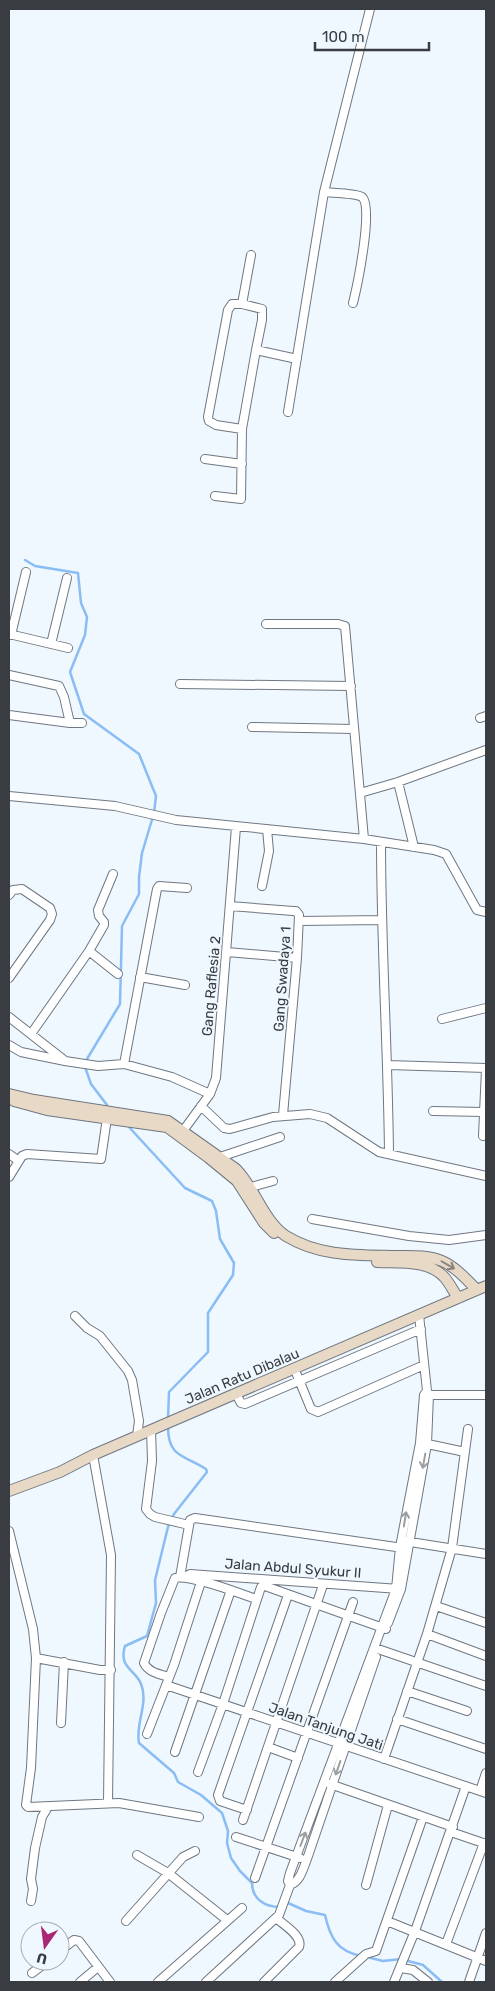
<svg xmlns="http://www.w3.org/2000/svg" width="495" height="1991" font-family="Rubik,sans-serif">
  <rect width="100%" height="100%" fill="#eff7ff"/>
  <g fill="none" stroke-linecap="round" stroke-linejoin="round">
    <!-- stream -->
    <path stroke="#8abdf4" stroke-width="2.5" d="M25,560L35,566L78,573L81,603L87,617L85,635L70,672L84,714L139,754L156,796L154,813L142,853L139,877V894L122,926L120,1004L84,1064L91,1084L107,1105
      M128,1126L185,1188L212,1201L216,1211L220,1239L234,1263L233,1275L208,1313V1352L169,1392L168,1419
      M168,1427C168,1458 185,1455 206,1469L207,1472L174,1514L168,1527L155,1580L156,1603L147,1636L125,1646C118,1668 136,1670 141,1684C149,1703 135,1724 139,1743L174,1773L178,1782L201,1795L222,1813L228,1831L227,1843L231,1858L240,1871L252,1883C252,1899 265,1907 280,1907
      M285,1905L288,1903L306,1911L325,1915C330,1937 337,1952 362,1956
      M367,1957L383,1961L401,1959L423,1965L442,1982"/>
    <defs>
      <path id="street" d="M324,192C332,193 356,193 362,197C374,206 357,287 353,303
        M242,304L251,255
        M288,412L324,192L370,9
        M242,429L216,425L209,421L208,417L228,310L232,304H242L262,309V320L256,350
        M205,459L242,464
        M215,496L241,499L242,429L256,350L297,359
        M266,624H338L345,626L364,839
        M9,634L68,648
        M11,635L26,572
        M51,644L67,578
        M9,675L59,686L64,697L70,723
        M180,684L351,686
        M9,715L70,723H82
        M480,718L486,716
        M252,727L354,729
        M398,782L414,847
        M360,793L398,782L486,750
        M9,796L115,806L176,820L364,839L434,850L446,854L477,910L486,912
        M381,842C381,946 388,1050 389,1154
        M262,886L269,851L267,829
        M9,895L13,890L22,889L50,908L52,914L50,920L9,978
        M230,906L293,911H296L299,915L297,958L283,1115
        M299,921L382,920
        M89,951L118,974
        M227,952L297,958
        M140,977L185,985
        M9,1017L64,1060
        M442,1019L486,1008
        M31,1034L89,951L104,925V922L99,916L98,910L113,874
        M9,1045L21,1052L65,1061L98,1066L124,1064L172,1077L210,1094
        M124,1064L157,889L159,886L187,888
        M388,1065L486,1068
        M201,1106L224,1128L230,1129L273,1117L310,1114L327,1118L379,1152L486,1176
        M433,1111L484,1112
        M180,1135L210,1094L216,1078L236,827
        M483,1136L486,1069
        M9,1154L19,1161
        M220,1157L280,1137
        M9,1177L22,1156L27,1154L101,1159L107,1118
        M251,1187L273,1181
        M312,1219L409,1236L449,1240L486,1235
        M75,1316L87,1328L100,1336L128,1371L132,1380L139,1421L137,1436
        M297,1375L311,1409L318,1412L424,1365
        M236,1394L241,1403L245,1404L421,1329
        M426,1395H486
        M151,1430L152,1461L146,1509L150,1514L155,1517L189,1525
        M423,1443L465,1452
        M93,1455L111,1555L108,1803
        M9,1531L33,1629L36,1658L31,1768L26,1805L28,1807L119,1803L199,1817
        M404,1541L486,1554
        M180,1577L190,1520L195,1518L403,1548
        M184,1577L190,1574L399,1589
        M436,1606L486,1623
        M388,1623L401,1589L427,1444L429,1395L427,1391L419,1315
        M427,1634L486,1656
        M375,1648L486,1686
        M36,1658L100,1670H111
        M169,1677C159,1674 148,1672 144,1663L161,1613L175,1578C190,1574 239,1593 256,1599
        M166,1685L486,1793
        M407,1691L467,1711
        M397,1719L486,1749
        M61,1723L64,1662
        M147,1734L174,1665L201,1582
        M268,1747L298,1758
        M175,1752L231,1590
        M384,1759L427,1634L452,1548L468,1429
        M198,1772L223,1704L261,1587L265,1586L386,1629
        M330,1784L453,1827
        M480,1791L486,1773
        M247,1810L220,1801L218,1795L288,1595
        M243,1820L322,1588
        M451,1832L486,1844
        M236,1837L300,1858
        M137,1855L168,1873L227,1920
        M255,1878L353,1602
        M290,1885C300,1882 303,1869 307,1859L376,1657
        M366,1885L388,1805
        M31,1901L33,1889L31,1879L35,1848L42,1817L48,1807
        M126,1921L183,1857L195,1851
        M387,1921L486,1961
        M446,1944L484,1843
        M60,1951L74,1940L79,1941L110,1982
        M401,1968L413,1970L428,1982
        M32,1973L48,1961
        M80,1982L98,1967
        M158,1982L242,1908
        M206,1982L279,1915L290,1885L288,1881L290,1873L396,1589L400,1547L420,1443L424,1395L427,1391
        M264,1982L299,1947C303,1936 284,1925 276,1918
        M335,1982L366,1954L376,1951L423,1817
        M394,1982L415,1931L466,1786
        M469,1982L486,1933"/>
      <path id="secondary" d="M9,1094L34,1100L168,1121L236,1169C255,1188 264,1222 286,1236C320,1257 359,1255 397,1256C412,1256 428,1255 442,1261C456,1267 467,1280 477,1290
        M14,1101L47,1110L167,1127L209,1158L237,1181L264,1223L274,1233
        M377,1262C398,1263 429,1259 445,1278C450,1284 454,1292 458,1298
        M9,1491L60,1472L93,1455L486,1286"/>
    </defs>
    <!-- street casing -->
    <use href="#street" stroke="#6f7780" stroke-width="10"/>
    <!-- secondary casing -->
    <use href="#secondary" stroke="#6f7780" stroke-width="12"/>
    <!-- street -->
    <use href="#street" stroke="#fff" stroke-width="8"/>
    <!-- secondary -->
    <use href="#secondary" stroke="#e7d9c6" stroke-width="10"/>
  </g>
  <!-- one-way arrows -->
  <defs><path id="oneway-shaft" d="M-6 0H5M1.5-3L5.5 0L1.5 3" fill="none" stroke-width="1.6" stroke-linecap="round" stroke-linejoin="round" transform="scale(1.25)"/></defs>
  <use stroke="#87837d" href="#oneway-shaft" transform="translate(448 1265) rotate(30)"/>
  <g stroke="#9c9ea0">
    <use href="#oneway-shaft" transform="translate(424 1461) rotate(100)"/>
    <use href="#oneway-shaft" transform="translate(405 1519) rotate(-81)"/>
    <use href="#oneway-shaft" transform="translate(338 1768) rotate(109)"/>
    <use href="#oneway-shaft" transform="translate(303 1839) rotate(-69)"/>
  </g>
  <g text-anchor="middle" stroke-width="4" stroke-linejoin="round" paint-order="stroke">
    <!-- street labels -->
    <g font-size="14" fill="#393d41" stroke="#eff7ff">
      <text transform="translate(282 979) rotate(-86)" y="5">Gang Swadaya 1</text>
      <text transform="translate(211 986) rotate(-85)" y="5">Gang Raflesia 2</text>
      <text transform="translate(242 1376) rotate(-23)" y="5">Jalan Ratu Dibalau</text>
      <text transform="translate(293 1568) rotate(4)" y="5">Jalan Abdul Syukur II</text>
      <text transform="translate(326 1726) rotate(19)" y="5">Jalan Tanjung Jati</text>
    </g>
  </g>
  <!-- border -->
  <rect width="495" height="1991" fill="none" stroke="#393d41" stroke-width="20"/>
  <!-- north arrow -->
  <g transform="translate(45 1946) rotate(194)"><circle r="24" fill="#eff7ff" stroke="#a6adb3"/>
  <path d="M0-4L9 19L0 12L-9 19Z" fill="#aa2873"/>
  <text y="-8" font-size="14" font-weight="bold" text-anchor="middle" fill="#393d41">U</text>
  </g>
  <!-- scale -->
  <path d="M315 42v8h114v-8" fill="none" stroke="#393d41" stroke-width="2.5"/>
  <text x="322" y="42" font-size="15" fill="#393d41" stroke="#eff7ff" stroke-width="4" paint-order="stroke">100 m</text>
</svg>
